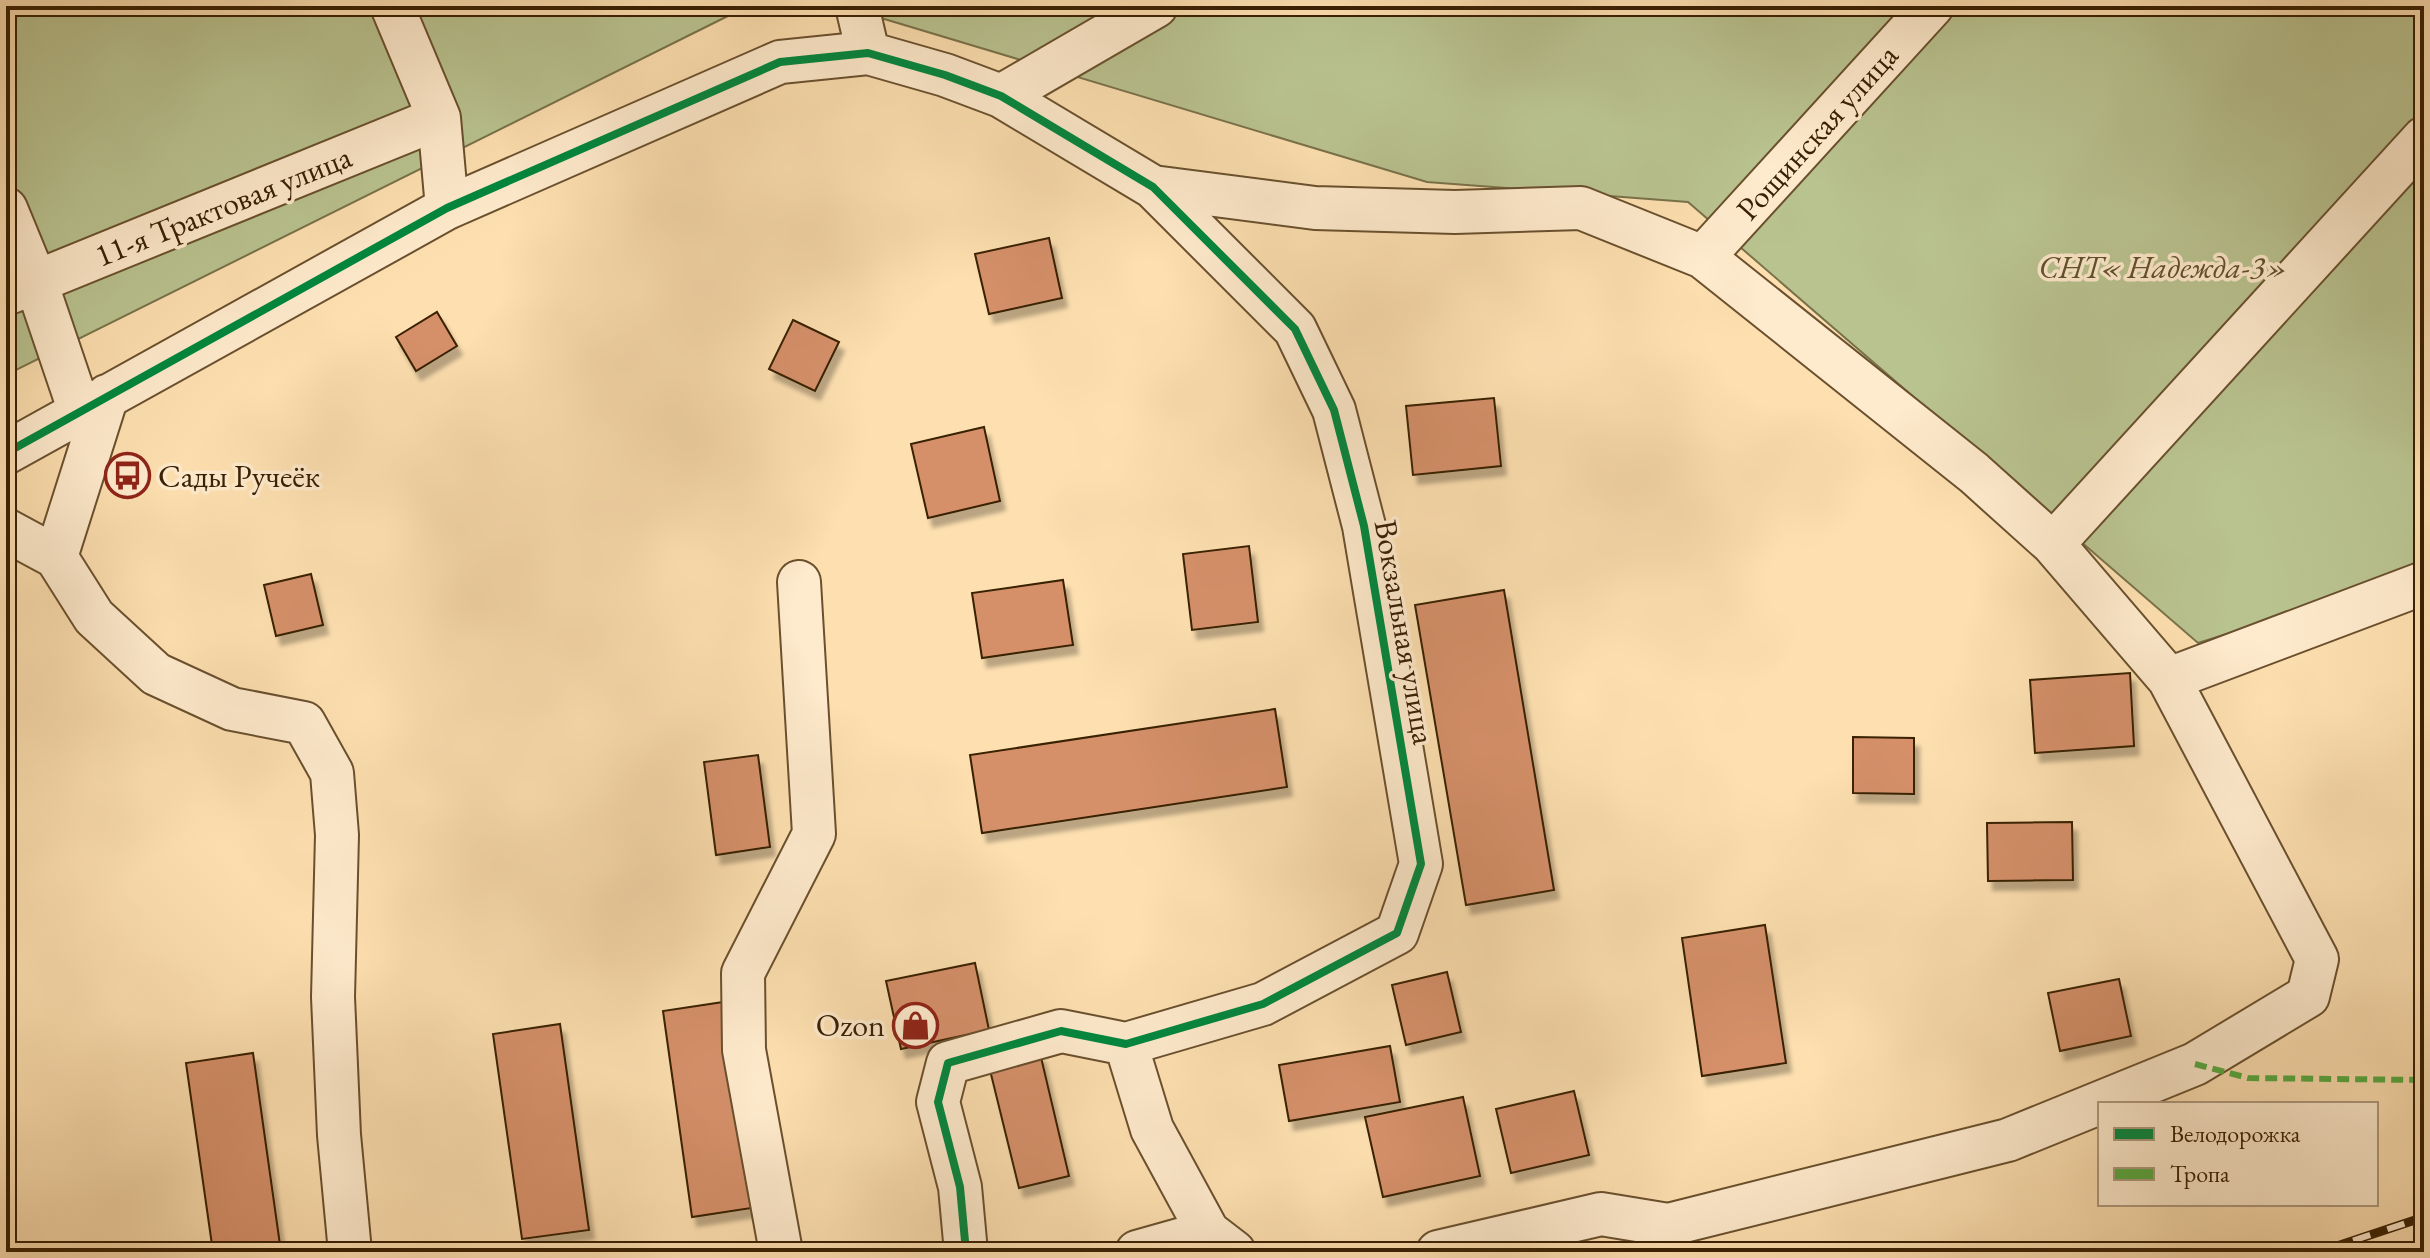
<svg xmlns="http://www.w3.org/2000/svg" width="2430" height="1258" font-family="'EB Garamond',serif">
  <defs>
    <filter id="shadow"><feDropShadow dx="5" dy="9" stdDeviation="2" flood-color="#0004"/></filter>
  </defs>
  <rect width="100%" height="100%" fill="#fddfb0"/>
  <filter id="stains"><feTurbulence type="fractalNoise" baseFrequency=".0025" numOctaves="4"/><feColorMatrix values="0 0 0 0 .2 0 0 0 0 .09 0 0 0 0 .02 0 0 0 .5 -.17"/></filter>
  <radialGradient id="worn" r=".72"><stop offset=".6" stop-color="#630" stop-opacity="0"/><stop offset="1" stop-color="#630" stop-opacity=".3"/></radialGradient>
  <!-- green -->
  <path fill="#b9c390" stroke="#79724a" stroke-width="2" d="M6,6H748L6,375Z
    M841,6H2424V572L2198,643L1688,202L1427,182Z"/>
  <!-- building -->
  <path fill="#d5906b" stroke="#392003" stroke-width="2" filter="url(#shadow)" d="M1049,238L1062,298L989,314L975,254Z
    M437,312L457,346L416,371L396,337Z
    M793,320L839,342L815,391L769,369Z
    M1494,398L1501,466L1413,475L1406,406Z
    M984,427L1000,501L928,518L911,444Z
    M1249,546L1258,622L1192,630L1183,554Z
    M311,574L323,625L276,636L264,585Z
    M1063,580L1073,645L982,658L972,593Z
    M1504,590L1554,890L1466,905L1415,605Z
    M2130,673L2134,746L2035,753L2030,680Z
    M1275,709L1287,787L982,833L970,755Z
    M1853,737L1914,738V794L1853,793Z
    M758,755L770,847L716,855L704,762Z
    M2072,822L2073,880L1988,881L1987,823Z
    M1765,925L1786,1063L1702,1076L1682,938Z
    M975,963L989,1030L901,1049L886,981Z
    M1447,972L1461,1032L1406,1045L1392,985Z
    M2119,979L2131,1036L2060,1051L2048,993Z
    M730,1001L758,1207L692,1217L663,1011Z
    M560,1024L589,1230L522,1239L493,1034Z
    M1390,1046L1400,1102L1289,1121L1279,1065Z
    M253,1053L281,1252H213L186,1063Z
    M1040,1053L1069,1176L1019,1188L989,1066Z
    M1574,1091L1589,1155L1511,1173L1496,1109Z
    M1463,1097L1480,1176L1383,1197L1365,1117Z"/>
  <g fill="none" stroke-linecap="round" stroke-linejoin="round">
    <defs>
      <path id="minor" d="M392,6L439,118L447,208
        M857,6L868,53
        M1001,96L1156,6
        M1153,187L1315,208L1455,212L1581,208L1703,257L1974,473L2053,544L2169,679L2317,959L2308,996L2195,1064L2008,1140L1668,1225L1601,1214L1438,1252
        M6,209L36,282L80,412
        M1703,257L1932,6
        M6,294L439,118
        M6,453L447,208L780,62L868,53L945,75L1001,96L1153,187L1295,329L1334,410L1364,526L1421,864L1397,933L1263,1004L1126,1044L1061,1031L948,1063L938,1102L960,1187L966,1252
        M6,530L56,557L107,396
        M2053,544L2424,138
        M56,557L94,617L156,674L232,709L304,723L332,773L337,835L333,997L339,1135L350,1252
        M2169,679L2424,583
        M1126,1044L1152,1129L1208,1232L1234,1252
        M781,1252L744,1050L743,973L814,834L799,582
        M1137,1252L1208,1232"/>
    </defs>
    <!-- minor casing -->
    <use href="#minor" stroke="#6a502e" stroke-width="46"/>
    <!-- minor -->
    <use href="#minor" stroke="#feeacc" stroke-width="42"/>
    <defs>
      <path id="rail" d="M2319,1252L2424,1217"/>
    </defs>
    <!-- rail casing -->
    <use href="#rail" stroke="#392003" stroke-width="9"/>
    <!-- rail -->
    <use href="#rail" stroke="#feeacc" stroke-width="6" stroke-dasharray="18" stroke-linecap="butt"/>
    <!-- quiet -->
    <path stroke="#55aa40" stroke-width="6" stroke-dasharray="12 6" stroke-linecap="butt" d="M2195,1064L2248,1078L2424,1080"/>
    <defs>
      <path id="cycleway" d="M6,453L447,208L780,62L868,53L945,75L1001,96L1153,187L1295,329L1334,410L1364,526L1421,864L1397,933L1263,1004L1126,1044L1061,1031L948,1063L938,1102L960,1187L966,1252"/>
    </defs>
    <!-- cycleway casing -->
    <use href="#cycleway" stroke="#feeacc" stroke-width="13"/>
    <!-- cycleway -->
    <use href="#cycleway" stroke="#00873e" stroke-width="8"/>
  </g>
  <!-- icons -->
  <defs>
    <symbol id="bus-ring" viewBox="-11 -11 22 22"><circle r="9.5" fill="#feeacc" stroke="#8f2418" stroke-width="1.5"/><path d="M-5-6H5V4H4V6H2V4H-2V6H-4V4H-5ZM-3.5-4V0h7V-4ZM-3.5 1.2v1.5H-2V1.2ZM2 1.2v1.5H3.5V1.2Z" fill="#8f2418"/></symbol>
    <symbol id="shop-ring" viewBox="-11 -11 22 22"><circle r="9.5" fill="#feeacc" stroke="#8f2418" stroke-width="1.5"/><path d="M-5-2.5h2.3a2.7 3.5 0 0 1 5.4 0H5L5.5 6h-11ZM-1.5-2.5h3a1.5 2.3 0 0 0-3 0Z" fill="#8f2418"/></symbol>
  </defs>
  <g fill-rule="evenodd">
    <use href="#bus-ring" x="102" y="450" width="51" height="51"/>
    <use href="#shop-ring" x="890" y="1000" width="51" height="51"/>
  </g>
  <g text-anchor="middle" stroke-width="7" stroke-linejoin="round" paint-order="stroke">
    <!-- street labels -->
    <g font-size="32" fill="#392003" stroke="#feeacc">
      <text transform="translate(1817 132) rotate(-48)" y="11">Рощинская улица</text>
      <text transform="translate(223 206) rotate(-22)" y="11">11-я Трактовая улица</text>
      <text transform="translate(1405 632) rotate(80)" y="11">Вокзальная улица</text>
    </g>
    <!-- park labels -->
    <g font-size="32" font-style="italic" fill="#5f512d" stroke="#feeacc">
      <text x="2163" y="278">СНТ« Надежда-3»</text>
    </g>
    <!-- poi labels -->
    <g font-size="32" fill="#392003" stroke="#feeacc" text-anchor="start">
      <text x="158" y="487">Сады Ручеёк</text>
      <text x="885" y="1036" text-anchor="end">Ozon</text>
    </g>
  </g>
  <!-- margin -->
  <rect width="2430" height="1258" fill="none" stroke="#fddfb0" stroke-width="32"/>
  <rect x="8" y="8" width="2414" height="1242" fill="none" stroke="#392003" stroke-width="4"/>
  <rect x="16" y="16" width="2398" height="1226" fill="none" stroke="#392003" stroke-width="2"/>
  <!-- legend -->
  <rect x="2098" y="1102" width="280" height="104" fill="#feeacc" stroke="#af997c" stroke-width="2"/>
  <rect x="2114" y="1128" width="40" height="12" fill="#00873e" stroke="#af997c" stroke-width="2"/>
  <text x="2170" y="1142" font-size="24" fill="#392003">Велодорожка</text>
  <rect x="2114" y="1168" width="40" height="12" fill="#55aa40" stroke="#af997c" stroke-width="2"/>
  <text x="2170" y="1182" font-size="24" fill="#392003">Тропа</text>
  <rect width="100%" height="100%" filter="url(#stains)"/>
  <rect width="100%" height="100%" fill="url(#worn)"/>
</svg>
